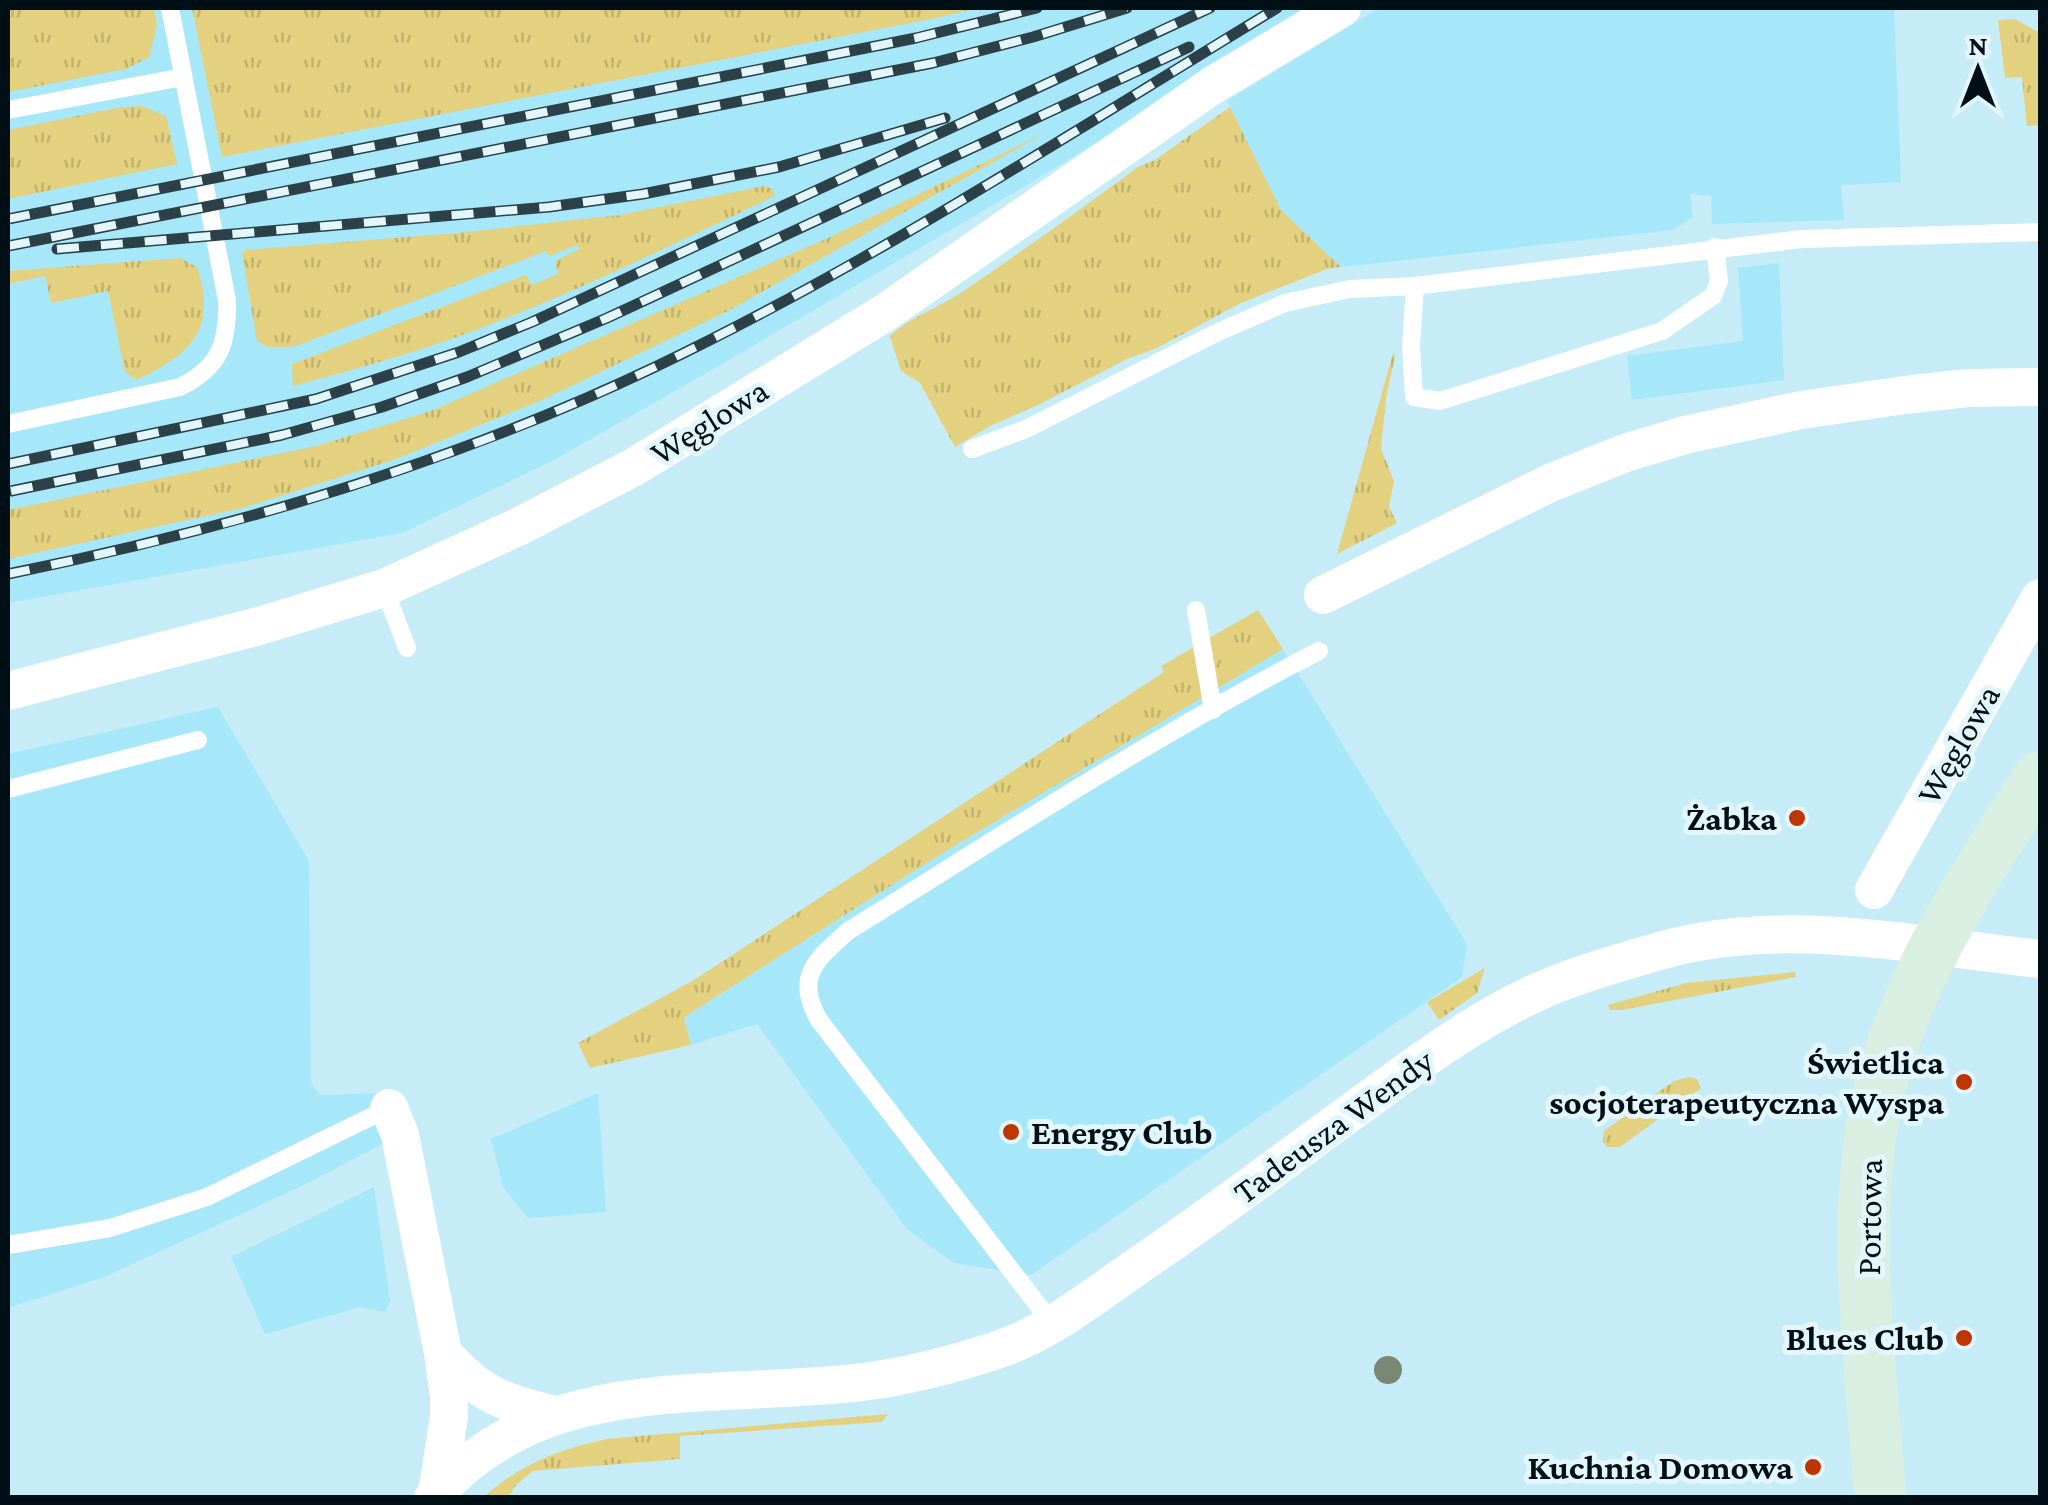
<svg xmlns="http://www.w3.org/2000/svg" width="2048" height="1505" font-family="'Crimson Pro',serif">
  <defs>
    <pattern id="grass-tufts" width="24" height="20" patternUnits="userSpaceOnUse" patternTransform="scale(2.5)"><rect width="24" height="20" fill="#e3d180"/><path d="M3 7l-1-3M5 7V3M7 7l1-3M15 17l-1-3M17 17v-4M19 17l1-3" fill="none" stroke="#c1b26e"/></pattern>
  </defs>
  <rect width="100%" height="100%" fill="#c6ecf7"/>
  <!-- built -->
  <path fill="#a6e7f9" d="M8,8H1317L1027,185L717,367L554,460L402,533L8,603Z
    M1379,8H1894L1901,182L1841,185L1844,220L1712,224L1711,196L1690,194L1693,217L1673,230L1341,267L1281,210L1227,101Z
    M1779,263L1784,380L1632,400L1627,356L1743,341L1738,268Z
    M1283,649L1467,944L1462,977L1031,1275L954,1263L907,1229L757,1024L691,1045L684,1019L689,1014L936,857Z
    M218,707L309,861L311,1084L321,1095L390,1093L415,1127L302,1186L104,1277L8,1308V754Z
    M598,1093L606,1212L528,1218L503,1187L491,1139Z
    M374,1187L390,1301L385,1312L360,1307L265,1334L231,1257Z"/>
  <!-- grass -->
  <path fill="url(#grass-tufts)" d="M8,8H154L157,26L149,57L126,69L8,92Z
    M192,8H978L941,17L222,157Z
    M2015,19L2040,33V125L2027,126L2022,77L2005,78L1998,20Z
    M142,106L166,116L177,164L8,199V130L121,107Z
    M1230,107L1281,210L1341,267L1327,269L1241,303L1157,348L1127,359L1040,404L990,426L955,447L920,383L901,371L890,336C910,317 938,308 962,292C1021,252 1080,210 1138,167L1155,160Z
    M1045,133L726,312L540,401L393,460L243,508L8,559V510L316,446L431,411L828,238Z
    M764,186L773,189L775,196C685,238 596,283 504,319C436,347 364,367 293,386L292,364L526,275L532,285L558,274L555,261L580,249L577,245L549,256L546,251L296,346L270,348L257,341L242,253L246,250L457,233L620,215Z
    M180,258L197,267C218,331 190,354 137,380L125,372L108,291L51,303L45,276L8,284V271Z
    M1393,353L1395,356L1386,398L1381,449L1394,481L1389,507L1397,523L1337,554Z
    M1258,610L1283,649L936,857L689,1014L684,1019L691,1045L590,1068L578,1043L694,980L1164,672L1161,666Z
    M1485,968L1477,993L1439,1020L1427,1002Z
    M1795,972L1796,977L1622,1010H1610L1608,1005L1686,983Z
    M1689,1077L1697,1079L1701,1088L1620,1147H1607L1603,1142L1604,1131L1674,1081Z
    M888,1414L882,1422L680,1436V1459L533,1471L516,1485L508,1497H484C520,1464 560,1449 607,1439Z"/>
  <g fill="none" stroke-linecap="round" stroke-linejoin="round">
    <!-- lane -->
    <path stroke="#fff" stroke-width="18" d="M8,110L183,77
      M1415,286L1411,346L1414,397L1440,401L1662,331L1713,296L1719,281L1715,247
      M8,424L180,387C220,367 228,344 227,300L170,8
      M972,449L1026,429L1216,333L1285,303L1350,289L1415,286L1802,239L2040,232
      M384,588L407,648
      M1196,610L1213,710
      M8,789L198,740
      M8,1245L110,1228L207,1197L389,1108
      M1051,1322L819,1020C794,977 816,960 848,931C1003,835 1157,734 1319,651"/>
    <!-- street -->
    <path stroke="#fff" stroke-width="38" d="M1323,595L1550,483L1625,453L1685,435L1801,410L1905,395L1967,388L2040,387
      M8,691L259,626L384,588L518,527L634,467L886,312L1213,85L1342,8
      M1874,890L2040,598
      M389,1108L400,1135L443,1353L449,1397V1417L437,1493
      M443,1353C481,1396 502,1402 556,1415
      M433,1498C539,1370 716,1400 863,1382C910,1376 955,1364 1000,1349C1057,1329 1108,1285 1158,1252C1226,1205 1292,1155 1358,1107C1413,1067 1468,1025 1529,996C1571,976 1618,963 1663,950C1784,916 1918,946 2040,959"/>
    <!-- secondary -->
    <path stroke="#d8efe1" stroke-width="52" d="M1880,1498C1872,1378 1851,1226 1875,1109C1900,986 1973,878 2040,776"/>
    <defs>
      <path id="rail" d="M8,219L916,38L1037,8
        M8,246L933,63L1033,37L1127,8
        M57,249L549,207L643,194L779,167L945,118
        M8,464L316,399L459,352L532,322L1210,8
        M11,491L282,435L382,407L467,377L607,318L1189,47
        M8,574C230,529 449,465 655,367C871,264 1073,131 1277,8"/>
    </defs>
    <!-- rail casing -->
    <use href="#rail" stroke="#2c4048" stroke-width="11"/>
    <!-- rail -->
    <use href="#rail" stroke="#e3f6fb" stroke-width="8" stroke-dasharray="22" stroke-linecap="butt"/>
  </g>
  <!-- trees -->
  <circle fill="#7b8775" cx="1388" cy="1370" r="14"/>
  <!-- markers -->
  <g fill="#bd3500" stroke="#e3f6fb" stroke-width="4">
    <circle cx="1797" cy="818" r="10"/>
    <circle cx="1964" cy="1082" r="10"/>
    <circle cx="1011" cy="1132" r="10"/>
    <circle cx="1964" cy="1338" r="10"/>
    <circle cx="1813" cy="1467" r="10"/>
  </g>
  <g text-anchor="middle" stroke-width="10" stroke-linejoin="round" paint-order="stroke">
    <!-- street labels -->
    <g font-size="35" fill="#000f15" stroke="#e3f6fb">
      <text transform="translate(709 421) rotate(-32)" y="12">Węglowa</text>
      <text transform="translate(1958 744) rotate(-60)" y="12">Węglowa</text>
      <text transform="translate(1333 1126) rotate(-36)" y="12">Tadeusza Wendy</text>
      <text transform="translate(1869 1217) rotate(-89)" y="12">Portowa</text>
    </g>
    <!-- poi labels -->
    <g font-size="35" font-weight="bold" fill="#000f15" stroke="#e3f6fb" text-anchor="end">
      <text x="1777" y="830">Żabka</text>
      <text x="1944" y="1074">Świetlica<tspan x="1944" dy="40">socjoterapeutyczna Wyspa</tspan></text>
      <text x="1031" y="1144" text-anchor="start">Energy Club</text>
      <text x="1944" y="1350">Blues Club</text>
      <text x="1793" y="1479">Kuchnia Domowa</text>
    </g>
  </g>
  <!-- border -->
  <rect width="2048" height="1505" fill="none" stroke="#000f15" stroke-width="20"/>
  <!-- north arrow -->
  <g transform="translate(1978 70)" stroke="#e3f6fb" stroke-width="8" paint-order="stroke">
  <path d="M0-8L18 38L0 25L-18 38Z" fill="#000f15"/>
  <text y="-15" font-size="28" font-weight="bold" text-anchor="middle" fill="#000f15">N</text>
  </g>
</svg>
